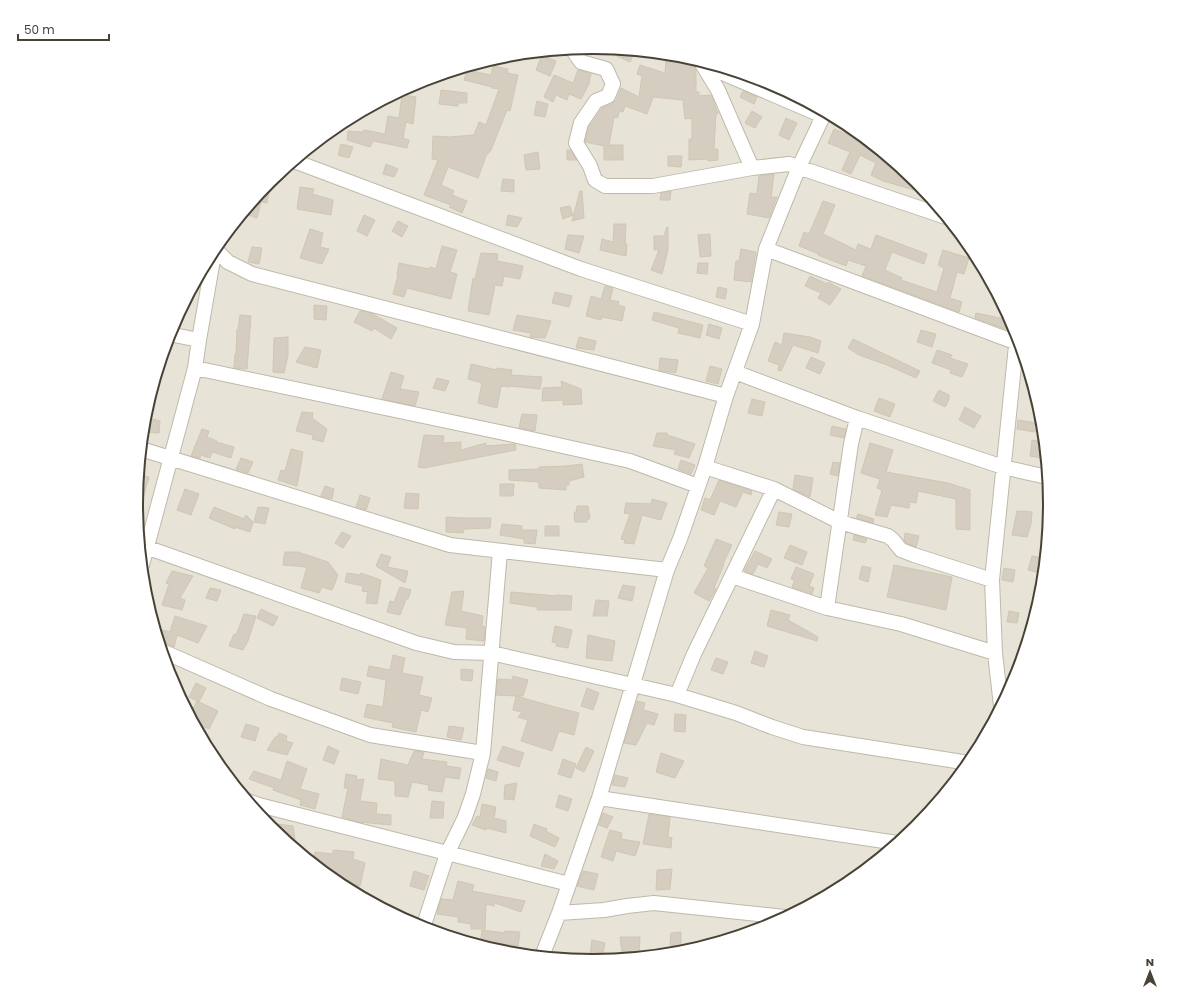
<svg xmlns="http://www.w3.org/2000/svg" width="1186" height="1008" font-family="Poppins,sans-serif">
  <rect width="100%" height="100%" fill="#f4f1e9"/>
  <!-- residential -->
  <path fill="#e8e3d7" d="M137 504a456 456 0 1 1 912 0a456 456 0 1 1-912 0Z"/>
  <!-- building -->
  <path fill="#d5cdbf" stroke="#d0c6b2" d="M602,48L635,51L630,62L602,49Z
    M542,55L556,61L550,76L536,70Z
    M666,60L681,61V62H693L696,71V92H699V96L711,95L718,114H716L714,149H718V160L708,161V159L689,160V139H692V118L685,119L683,100L653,97L647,114L625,106L623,112L620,111L617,118L614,117L609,145H623V160H604V146L585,142L589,127L602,108L612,104L616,100L621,88L639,97L642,76L637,74L640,65L665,73Z
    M493,66L508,69L507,73L518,75L510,111L507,110L491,150L486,156L478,178L448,167L441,185L454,191L452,195L467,201L462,213L449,207L451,205L424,195L438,160L432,159L433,136L449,137L474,135L479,122L486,125L499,89L492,88V87L464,80L467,70L491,75Z
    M578,70L591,74L589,81L590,82L581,99L569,94L567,100L556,95L553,102L544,97L554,75L573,83Z
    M441,90L467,93V103H458V106L439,104Z
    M743,91L757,97L754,104L740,97Z
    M402,95L416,97L413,124L406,122L403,138L409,140L407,148L373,141L370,147L347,140L348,131L363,132L364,130L385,134L388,116L399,118Z
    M537,101L548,104L545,117L534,115Z
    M752,111L762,117L755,128L745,123Z
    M786,118L797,123L789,140L779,135Z
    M834,129L862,140L863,137L893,162L890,169L900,172L899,174L912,178L916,181L914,190L883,181L871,175L876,163L860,155L851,174L842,170L850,152L828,143Z
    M341,144L353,147L349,158L338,155Z
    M567,150H571L577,160H567Z
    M538,152L540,169L526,170L524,155Z
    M668,156H682L681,167L668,166Z
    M386,164L398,169L394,177L383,174Z
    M774,174L771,197H777L769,218L747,214L750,193L757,194L759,176Z
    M503,179L514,180V192L501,191Z
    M271,180L267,203L261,202L257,218L243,213Z
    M300,187L314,189L312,194L333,200L331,215L297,209Z
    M580,191H582L584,218L572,221Z
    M671,191L670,200H660L661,193Z
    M823,201L835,205L823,234L856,250L858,244L871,249L876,235L927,254L924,264L892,252L885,270L902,278L901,280L937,292L944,268L938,265L943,250L969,258L964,274L957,272L950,298L962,302L959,312L862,276L866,266L848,260L846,266L818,255L819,254L799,246L804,232L809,234Z
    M570,206L573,215L563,219L560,208Z
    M364,215L375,220L367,236L357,231Z
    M508,215L522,218L517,227L506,225Z
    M398,221L408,226L402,237L392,231Z
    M614,224H626L625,244H627L626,256L600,250L602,239L613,242Z
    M667,227H668V250L662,274L651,270L659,250H654V236H664Z
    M310,229L323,233L320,247L329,249L322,264L300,258Z
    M710,234L711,256L700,257L698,235Z
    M568,235L584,236L579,253L565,249Z
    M442,246L457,250L450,272L457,274L451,299L407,288L404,297L393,294L398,275H397L399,263L429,269L430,267L436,269Z
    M252,247L262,248L259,264L248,262Z
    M741,249L756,252L751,282L734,280L736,261H739Z
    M481,253L498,254L497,261L523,266L520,279L504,276L502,286L495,285L489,315L468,311L473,278L475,279Z
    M698,263H708L707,274L697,273Z
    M810,276L827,284L828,282L841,289L830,305L818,298L821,293L805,286Z
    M605,286L613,288L610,300L619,302L618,305L625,307L622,321L602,317L601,320L586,316L591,296L601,299Z
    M718,287L727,289L725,299L716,297Z
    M555,292L572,296L569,307L552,303Z
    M314,305L327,306L326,320L314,319Z
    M360,311L371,313L397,328L391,339L374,328L372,331L354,322Z
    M654,312L703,325L700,338L678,333L679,328L652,320Z
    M976,313L1010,320L1012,323L1010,330L1002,328L975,318Z
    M240,315L251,316L247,369L234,368L235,354H236L237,329L238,330Z
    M517,315L551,321L545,338L530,337L531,333L513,330Z
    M709,324L722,328L719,339L706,335Z
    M921,330L936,334L932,347L917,342Z
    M784,333L810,337L821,341L818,353L793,345L781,371L778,370L779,365L768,361L775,342L782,345Z
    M288,337V355L284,373L273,372L274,338Z
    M579,337L596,341L594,350L576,348Z
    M853,339L920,371L916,378L887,365L859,355L848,348Z
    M305,347L321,350L317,368L296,362Z
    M937,350L952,355L950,358L968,364L962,377L950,373L951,370L932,363Z
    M811,357L825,363L820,374L806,368Z
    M660,358L678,360L676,373L659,370Z
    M471,364L497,370V368L512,370L511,375L542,377L540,389L510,386V387L501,386L497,408L478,403L482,383L468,379Z
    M710,366L722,369L718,384L706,381Z
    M391,372L404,376L400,389L419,392L415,406L382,399Z
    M437,378L449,381L445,391L433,388Z
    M561,381L581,389L582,404L563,405V400L542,401L543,388L562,387Z
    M939,390L949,395V400L945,407L933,401Z
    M879,398L895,404L890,417L874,411Z
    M752,399L765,402L762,416L748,413Z
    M965,407L981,416L974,428L959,420Z
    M302,412L313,413L312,418L327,429L323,442L312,439L313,435L296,431Z
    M522,414L537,415L535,431L519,428Z
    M145,417L160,421L159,433L143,432Z
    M1018,420L1037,423L1035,432L1017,429Z
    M832,426L846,429L844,438L830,435Z
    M202,429L209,431L207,437L217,441L216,442L234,447L231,458L212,452L210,458L201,455L200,458L191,456Z
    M657,433H667V435L695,444L689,458L674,454L676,450L653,446Z
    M424,435L444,436L443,443L461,442V450L486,443V446L515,444L516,450L424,468L418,467Z
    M1032,440L1042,442L1040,458L1030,456Z
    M870,443L893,450L886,472L948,483L970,490V530L956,529V499L918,491L916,503L910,502L909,508L891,505L887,517L875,515L882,490L877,488L880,479L861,473Z
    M291,449L303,452L297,486L278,480L281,470L285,471Z
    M241,458L253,462L248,473L236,469Z
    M681,460L695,465L691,474L678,469Z
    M833,462L840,463L838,476L830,474Z
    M582,464L584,477L569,481V485H566V490L539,488V482L509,480V470L539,469V467L566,466Z
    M140,475L149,477L141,505L136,504Z
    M795,475L813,478L810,497L793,489Z
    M719,480L752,491L751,495L743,492L736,507L720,501L714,515L701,510L705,498L710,500Z
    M500,484H514L513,496H500Z
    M325,486L334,489L332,499L321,496Z
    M185,489L199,494L191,515L177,510Z
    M406,493L419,494L418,509L404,508Z
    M360,495L370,498L366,510L356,507Z
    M652,499L667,503L661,520L642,515L634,544L624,543L625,540L621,539L630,514L624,513L626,503L651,504Z
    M577,506H588L590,519H587V522H575L574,513L576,512Z
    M214,507L244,519L246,515L253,522L250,532L235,527V529L209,518Z
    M258,507L269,508L265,524L254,522Z
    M1017,511L1032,512L1031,524L1027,537L1012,535Z
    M779,512L792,514L789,527L776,525Z
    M858,514L874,519L873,523L856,518Z
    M446,517L464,518H491L490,528L464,529L463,533L446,532Z
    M502,524L522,526V530H537L535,544L524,543V539L500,535Z
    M545,526H559V536H545Z
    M342,532L351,536L343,548L335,543Z
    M905,533L919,536L916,547L906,543L904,540Z
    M854,535L867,539L865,543L853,540Z
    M716,539L732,545L723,564H724L714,588L716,589L709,601L694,593L708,568L704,566Z
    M790,545L807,552L802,565L784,558Z
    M755,551L772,559L767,568L758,564L753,574L744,571Z
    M285,552H298L328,562L338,575L332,590L322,587L319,593L301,588L307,567L283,565L284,557Z
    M381,554L391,557L387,567L408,571L405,583L376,566Z
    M1032,556L1045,558L1043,574L1028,570Z
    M894,565L952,577L946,610L887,597Z
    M862,566L871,568L868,582L859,579Z
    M796,567L814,574L809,586L814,588L812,594L792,587L795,580L791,579Z
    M1004,568L1015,570L1013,582L1002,580Z
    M172,571L193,576L180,598L185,600L182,610L162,605L169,584L166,583Z
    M347,573L360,575L361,573L381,580L377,604L366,603L368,592L362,591L363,586L345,582Z
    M623,585L635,587L632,601L618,598Z
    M400,587L411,590L408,599H406L400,615L387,612L390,601L394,602Z
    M210,588L221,590L217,601L206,598Z
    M464,591L461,611L483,616L482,626L485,627L484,641L466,639L467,628L445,625L452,592Z
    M511,592L557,596V595L572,596L571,610H537V607L510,603Z
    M596,600L609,601L607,616H593Z
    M261,609L278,617L273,626L257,618Z
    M771,610L790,615L788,620L818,637L817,641L767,626Z
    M1009,611L1019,613L1017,623L1007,622Z
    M244,614L256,616L248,641L243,650L229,646L234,634L236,635Z
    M175,616L207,626L198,643L177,635L174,647L165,643H160L155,628L170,632Z
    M555,626L572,630L568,648L556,646L557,643L552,642Z
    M588,635L615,641L612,661L586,658Z
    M755,651L768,656L764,667L751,663Z
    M393,655L405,658L402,673L423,677L419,695L432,698L428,712L421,710L416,732L392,727L393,723L364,717L367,704L383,707L386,680L367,676L369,666L390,670Z
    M716,658L728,662L723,674L711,670Z
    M461,669L473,670L472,681L461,680Z
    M513,676L528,680L523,696H516L555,707L579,713L574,735L559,731L552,751L521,741L528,720L518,717L522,712L513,710L516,696L496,695L498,679L512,680Z
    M342,678L361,682L358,694L340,690Z
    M196,683L206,688L199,702L189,697Z
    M587,688L599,693L593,710L581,706Z
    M197,701L218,711L209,729L194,722L190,715Z
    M637,701L645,703L643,710L658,714L654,725L647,723L636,745L624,743Z
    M675,714L686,715L685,732L674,731Z
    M246,724L259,728L255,741L241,737Z
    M449,726L464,728L461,740L447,737Z
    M279,733L287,736L286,741L293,743L287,755L267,750L275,737H277Z
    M328,746L339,751L334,764L323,760Z
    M503,746L524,753L519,767L497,760Z
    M586,747L594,751L584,772L576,768Z
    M414,751L424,752L422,759L447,762L446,766L461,768L459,779L445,777L442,792L428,790L429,785L412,782L408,797L395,796V781L378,779L381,759L408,765Z
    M661,753L684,761L675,778L656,772Z
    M563,759L576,764L571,778L558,774Z
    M287,761L307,769L300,789L319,794L315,809L300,805L301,800L273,790L274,788L249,779L254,771L281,780Z
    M488,769L498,772L496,781L486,778Z
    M346,774L357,776L356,780L364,779L360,801L377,803L376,814L391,815V825L359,822L342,817L348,788H344Z
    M615,775L628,778L625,787L612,785Z
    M517,783L514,800L504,799L505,785Z
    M559,795L572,799L568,811L556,807Z
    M432,801L444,802L443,818H430Z
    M482,804L496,807L494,818L506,821V833L487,828L486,830L472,825L477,816L480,817Z
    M603,813L613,817L607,828L599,825Z
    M649,814L670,817L668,837L672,838L671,848L643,844Z
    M277,824L293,826L295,839L282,837L276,833Z
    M534,824L547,829L546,831L559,838L555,847L530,836Z
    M610,830L622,833L621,839L640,842L635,856L616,851L613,861L601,857Z
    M333,850L354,852L353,859L365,863L360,886L334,880L313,863L315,852L333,854Z
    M545,854L558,861L554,869L541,866Z
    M672,869L670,889L656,890L657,870Z
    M414,871L429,876L424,890L410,886Z
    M583,871L598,874L594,890L577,886Z
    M458,881L474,885L472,891L525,901L521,912L495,903L494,906L486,904L485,929H471V924L458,922V917L437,914L441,899L453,900Z
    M482,930L505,933V931L520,932L518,946L499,943L498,949L480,945Z
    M681,932V946L670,945L671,933Z
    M620,937H640L639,952H622Z
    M592,940L605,943L602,957L590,955Z"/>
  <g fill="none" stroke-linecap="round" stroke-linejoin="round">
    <defs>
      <path id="street" d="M572,49L581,62L606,69L613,84L608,96L596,101L581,123L576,143L590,166L595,180L605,186H653L752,168
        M701,62L718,90L752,168L789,164L946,217
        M704,65L823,116
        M294,161L581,269L752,324
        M214,248L228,262L252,274L726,396
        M766,249L1020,344
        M169,334L199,340
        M195,368L504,433L630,461L698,486
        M735,372L857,418L1003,467L1047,477
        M141,449L450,545L667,570
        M705,467L774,489L840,522L888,536L893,540L901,550L914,555L992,580
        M140,545L416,643L454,652L491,653L677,695L736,713L772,727L803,737L969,763
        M142,565L195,368L199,340L215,248
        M732,576L827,608L901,624L995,653
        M827,608L851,444L857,418
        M162,651L271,699L370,735L483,753
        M677,695L694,654L774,489
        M1001,706L995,653L992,580L1017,336
        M599,798L897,843
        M248,801L259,805L569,884
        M559,913L604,910L627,906L654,903L785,917
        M423,928L447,854L465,817L473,794L483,753L500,551
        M542,956L559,913L599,798L667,570L680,539L705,467L726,396L752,324L766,249L799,167L825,112"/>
    </defs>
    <!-- street casing -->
    <use href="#street" stroke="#bfb9ac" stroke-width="16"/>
    <!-- street -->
    <use href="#street" stroke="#fff" stroke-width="14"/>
  </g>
  <!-- crop -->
  <path d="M0 0H1186V1008H0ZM143 504a450 450 0 1 1 900 0a450 450 0 1 1-900 0Z" fill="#fff" fill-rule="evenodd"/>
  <path fill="none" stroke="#484237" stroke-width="2" d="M143 504a450 450 0 1 1 900 0a450 450 0 1 1-900 0Z"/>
  <!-- north arrow -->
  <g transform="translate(1150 972)" stroke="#ffffff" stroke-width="3" paint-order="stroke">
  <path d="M0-3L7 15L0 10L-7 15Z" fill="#484237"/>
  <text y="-6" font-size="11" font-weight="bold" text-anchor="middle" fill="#484237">N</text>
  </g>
  <!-- scale -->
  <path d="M18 34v6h91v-6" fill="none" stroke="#484237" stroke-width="2"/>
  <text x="24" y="34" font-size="12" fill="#484237" stroke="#ffffff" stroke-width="3" paint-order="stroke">50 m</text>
</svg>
